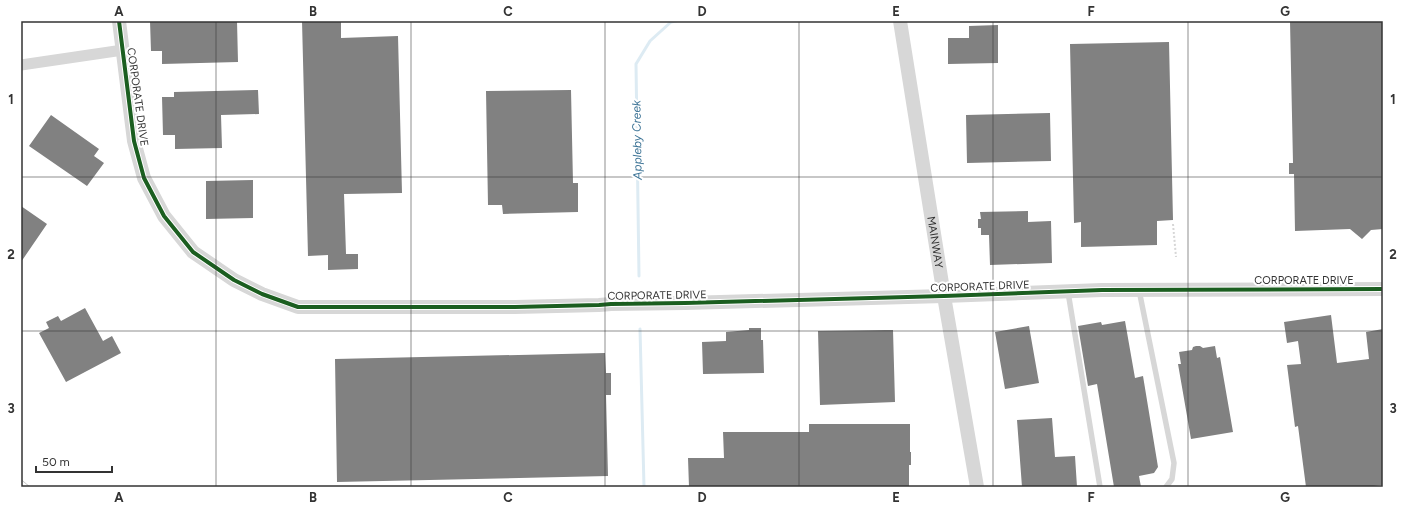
<svg xmlns="http://www.w3.org/2000/svg" width="1404" height="508" font-family="Figtree,sans-serif">
  <rect width="100%" height="100%" fill="#fff"/>
  <g fill="none" stroke-linecap="round" stroke-linejoin="round">
    <!-- stream -->
    <path stroke="#ddebf3" stroke-width="3" d="M639,276L636,64L650,41L671,22L676,21
      M640,329L644,487"/>
  </g>
  <!-- building -->
  <path fill="#818181" d="M150,21H237L238,62L162,64V51H151Z
    M302,21H341V38L398,36L402,193L344,194L346,254H358V269L328,270V255L308,256Z
    M1290,21H1383V229L1371,230L1362,239L1350,229L1295,231L1294,174H1289V163H1293Z
    M998,25V63L948,64V38H969V26Z
    M1169,42L1173,220L1157,221V245L1081,247V222L1074,223L1070,44Z
    M258,90L259,114L221,115L222,148L175,149V135H163L162,97H174V92Z
    M571,90L573,183H578V212L503,214L502,205H488L486,91Z
    M1050,113L1051,161L967,163L966,115Z
    M51,115L99,149L94,156L104,163L87,186L29,146Z
    M253,180V218L206,219V181Z
    M21,206L47,224L21,262Z
    M1028,211V222L1051,221L1052,263L990,265L989,235H981V228H978V219H981L980,212Z
    M85,308L103,341L112,336L121,353L66,382L39,333L49,328L46,322L58,316L61,321Z
    M1331,315L1337,363L1369,359L1366,332L1383,329V485L1364,487H1306L1298,426L1295,427L1287,365L1301,364L1298,341L1287,343L1284,322Z
    M1125,321L1135,378L1143,376L1158,467L1154,473L1139,476L1141,487H1114L1097,384L1088,386L1078,326L1101,322L1102,325Z
    M1029,326L1039,383L1005,389L995,332Z
    M749,328H761V340H763L764,373L703,374L702,342L726,341V332L749,330Z
    M885,330H893L895,402L820,405L818,331Z
    M1196,346H1200L1203,348L1215,346L1217,358L1220,357L1233,432L1191,439L1178,364H1181L1179,352L1192,350L1193,347Z
    M605,353L606,373H611V395H606L608,476L337,482L335,359Z
    M1052,418L1055,457L1075,456L1077,487H1022L1017,420Z
    M809,424H910V452H911V465H909V487H689L688,458H724L723,432H809Z"/>
  <g fill="none" stroke-linecap="round" stroke-linejoin="round">
    <!-- path -->
    <path stroke="#d6d6d6" stroke-width="2" stroke-dasharray="2 2" stroke-linecap="butt" d="M1173,224L1176,257"/>
    <!-- service -->
    <path stroke="#d7d7d7" stroke-width="5.5" d="M1139,290L1174,463L1172,479L1166,487
      M1068,292L1100,487"/>
    <!-- minor -->
    <path stroke="#d7d7d7" stroke-width="11" d="M21,65L123,50"/>
    <!-- tertiary -->
    <g stroke="#d7d7d7" stroke-width="14">
      <path d="M119,21L134,141L144,178L164,216L193,252L234,280L262,294L298,307H515L599,305L611,304L685,303L944,296L1102,290L1383,289"/>
      <path id="s1" d="M900,21L944,296L977,487"/>
    </g>
    <defs>
      <path id="rail" d="M21,482L27,487"/>
    </defs>
    <!-- rail casing -->
    <use href="#rail" stroke="#bebebe" stroke-width="4.5"/>
    <!-- rail -->
    <use href="#rail" stroke="#fff" stroke-width="3" stroke-dasharray="9" stroke-linecap="butt"/>
    <defs>
      <path id="cycleway" d="M119,21L134,141L144,178L164,216L193,252L234,280L262,294L298,307H515L599,305L611,304L685,303L944,296L1102,290L1383,289"/>
    </defs>
    <!-- cycleway casing -->
    <use href="#cycleway" stroke="#fff" stroke-width="6"/>
    <!-- cycleway -->
    <use href="#cycleway" stroke="#1b5e20" stroke-width="4"/>
  </g>
  <!-- grid -->
  <path fill="none" stroke="#333" stroke-width="1" stroke-opacity="0.55" d="M216,21V487M411,21V487M605,21V487M799,21V487M993,21V487M1188,21V487M21,177H1383M21,331H1383"/>
  <g text-anchor="middle" stroke-width="4" stroke-linejoin="round" paint-order="stroke">
    <!-- street labels -->
    <g font-size="11" fill="#333" stroke="#fff">
      <text transform="translate(138 97) rotate(82)" y="4">CORPORATE DRIVE</text>
      <text dy="4" stroke="none"><textPath href="#s1" startOffset="224">MAINWAY</textPath></text>
      <text x="1304" y="284">CORPORATE DRIVE</text>
      <text transform="translate(980 286) rotate(-2)" y="4">CORPORATE DRIVE</text>
      <text transform="translate(657 295) rotate(-1)" y="4">CORPORATE DRIVE</text>
    </g>
    <!-- water labels -->
    <g font-size="12" font-style="italic" fill="#3f7597" stroke="#fff">
      <text transform="translate(637 140) rotate(-91)" y="4">Appleby Creek</text>
    </g>
  </g>
  <!-- border -->
  <rect width="1404" height="508" fill="none" stroke="#ffffff" stroke-width="44"/>
  <!-- scale -->
  <path d="M36 466v6h76v-6" fill="none" stroke="#333333" stroke-width="2"/>
  <text x="42" y="466" font-size="12" fill="#333333" stroke="#ffffff" stroke-width="3" paint-order="stroke">50 m</text>
  <rect x="22" y="22" width="1360" height="464" fill="none" stroke="#333" stroke-width="1.5"/>
  <g font-size="13" text-anchor="middle" font-weight="bold" fill="#333">
    <text x="119" y="16">A</text>
    <text x="313" y="16">B</text>
    <text x="508" y="16">C</text>
    <text x="702" y="16">D</text>
    <text x="896" y="16">E</text>
    <text x="1091" y="16">F</text>
    <text x="1285" y="16">G</text>
    <text x="11" y="104">1</text>
    <text x="1393" y="104">1</text>
    <text x="11" y="259">2</text>
    <text x="1393" y="259">2</text>
    <text x="11" y="413">3</text>
    <text x="1393" y="413">3</text>
    <text x="119" y="502">A</text>
    <text x="313" y="502">B</text>
    <text x="508" y="502">C</text>
    <text x="702" y="502">D</text>
    <text x="896" y="502">E</text>
    <text x="1091" y="502">F</text>
    <text x="1285" y="502">G</text>
  </g>
</svg>
